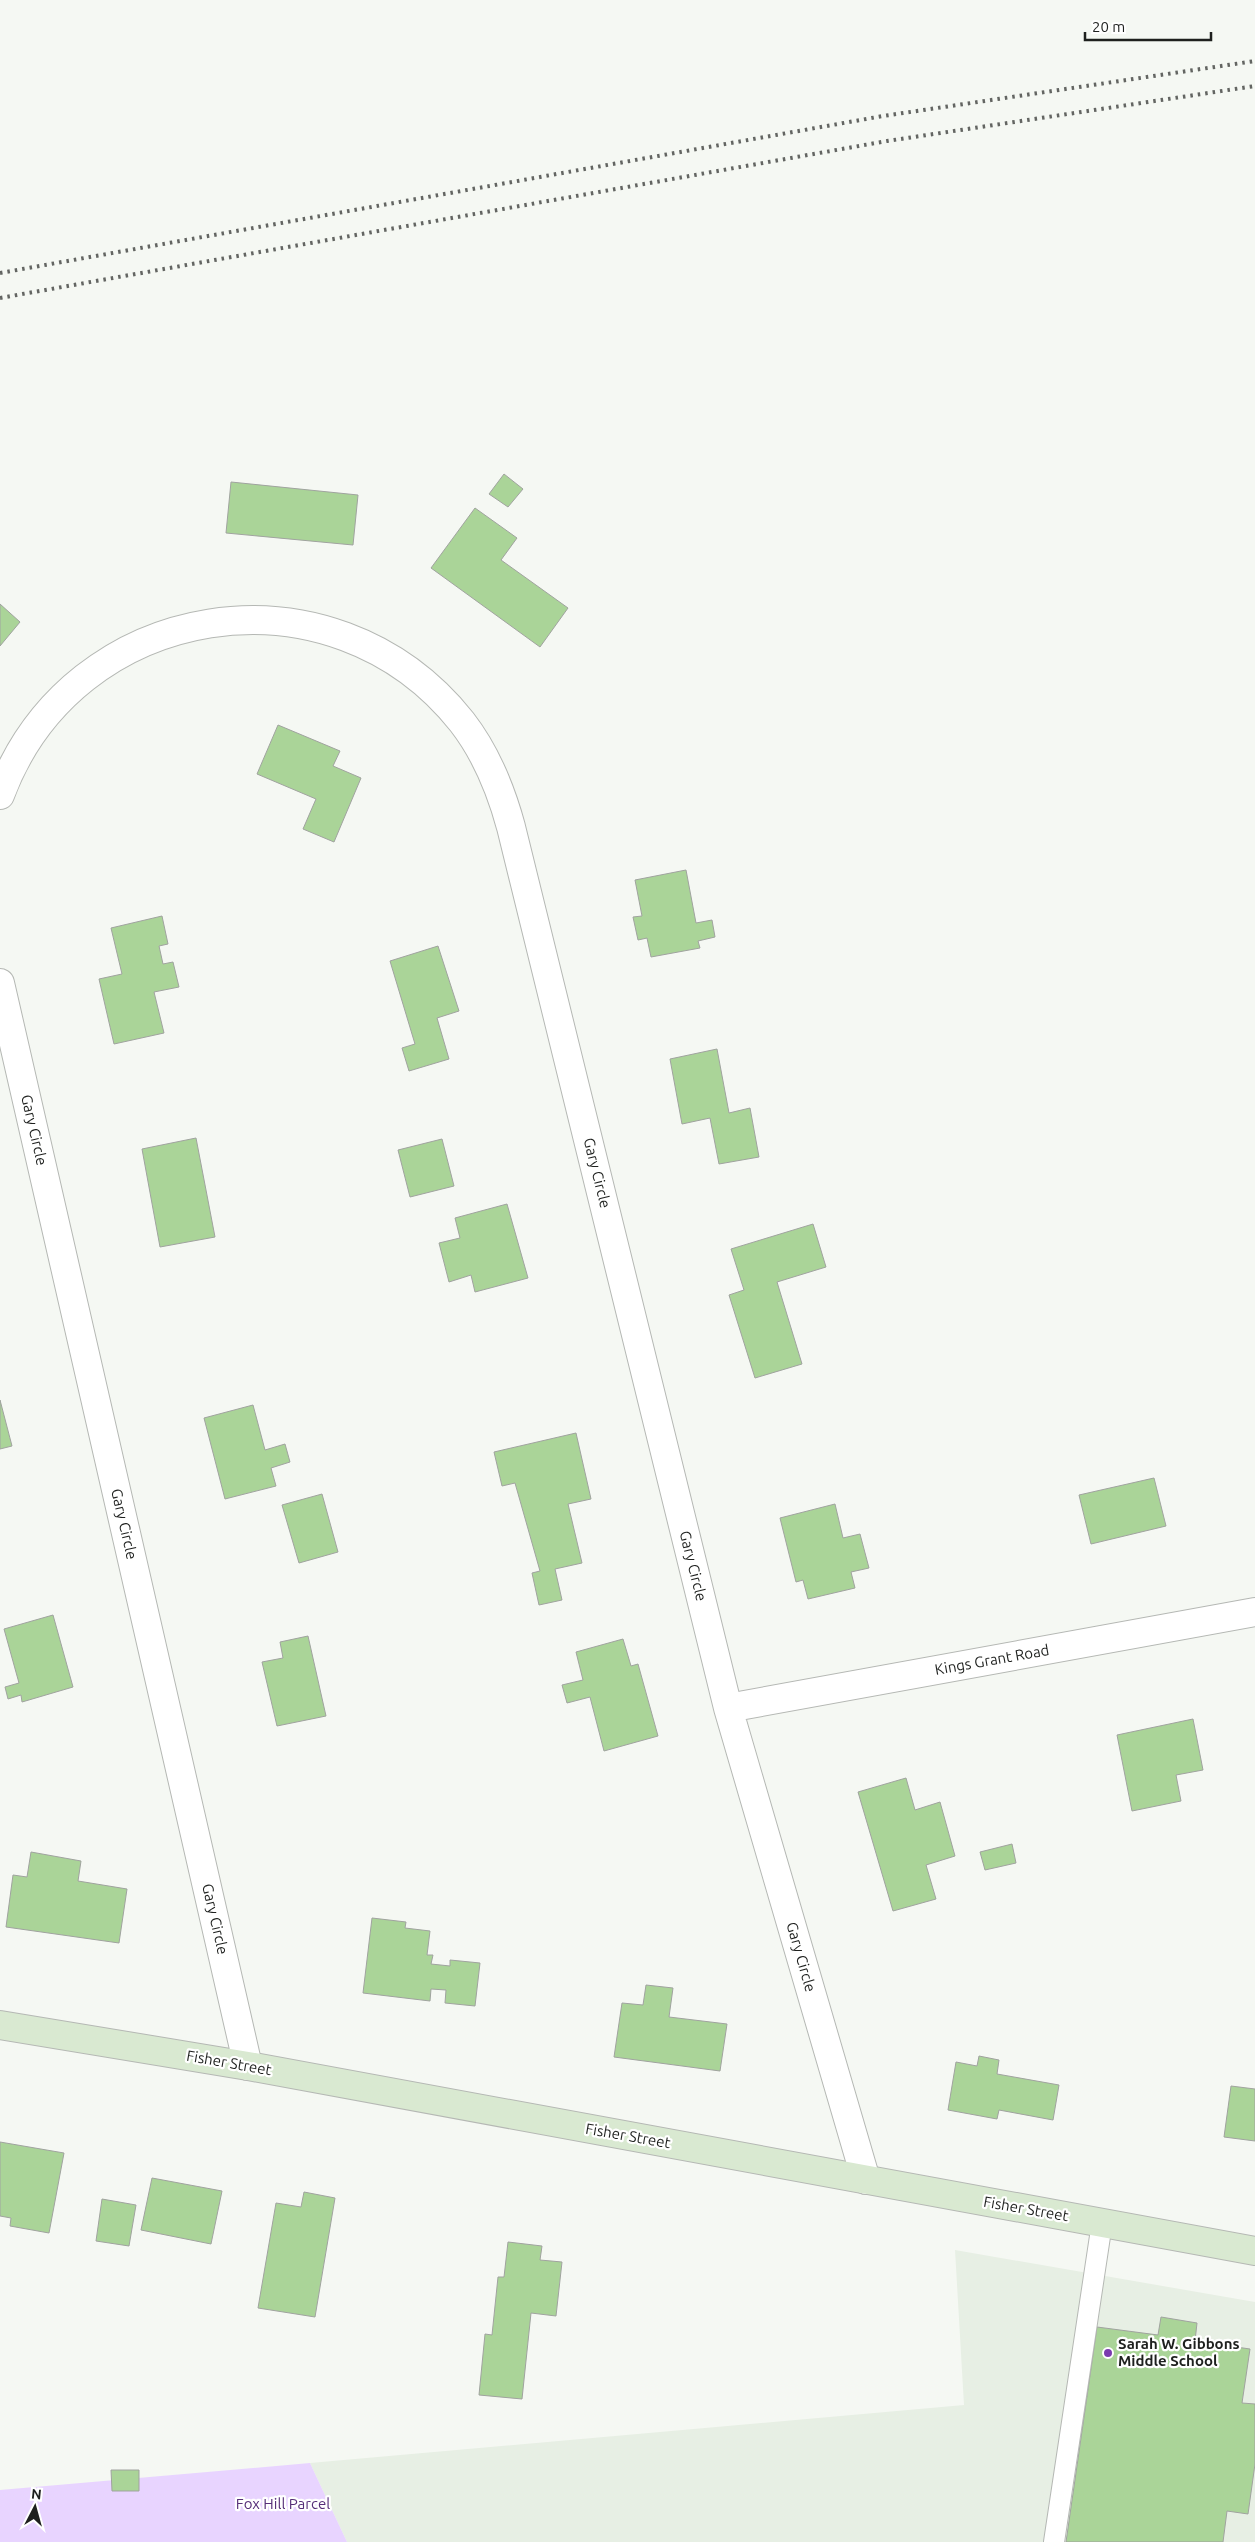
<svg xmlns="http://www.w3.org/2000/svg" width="1255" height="2542" font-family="Ubuntu,sans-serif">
  <rect width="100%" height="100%" fill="#f5f8f3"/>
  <!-- built -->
  <path fill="#e7efe4" d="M955,2250L1255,2302V2542H347L310,2463L964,2405Z"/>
  <!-- green -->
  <path fill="#e8d4ff" d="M310,2463L347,2542H0V2490Z"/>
  <!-- building -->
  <path fill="#aad498" stroke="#a0a39f" d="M504,474L523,489L508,507L489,494Z
    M231,482L358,495L353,545L226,533Z
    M475,508L517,538L501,560L568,608L540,647L431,568Z
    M0,604L20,622L0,646Z
    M278,725L340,751L333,766L361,778L334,842L303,829L316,799L257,774Z
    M686,870L696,923L712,920L715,937L698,941L700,948L651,957L647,938L638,940L633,917L642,916L635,880Z
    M162,916L168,944L159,946L163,964L173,962L179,987L154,992L164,1033L114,1044L99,979L122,974L111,928Z
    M438,946L459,1011L437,1018L449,1059L409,1071L402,1048L415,1044L390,961Z
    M717,1049L729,1113L750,1108L759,1157L719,1164L710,1118L682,1124L670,1059Z
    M196,1138L215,1237L160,1247L142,1149Z
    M442,1139L454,1186L410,1197L398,1150Z
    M507,1204L528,1278L475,1292L471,1275L449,1282L439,1243L460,1238L455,1218Z
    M813,1224L826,1267L777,1282L802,1364L755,1378L729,1295L744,1290L731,1249Z
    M0,1400L12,1446L0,1449Z
    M253,1405L265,1450L285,1444L290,1462L271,1468L276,1486L225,1499L204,1418Z
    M576,1433L591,1499L568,1504L582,1563L555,1569L562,1600L539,1605L532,1573L540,1571L515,1483L502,1486L494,1452Z
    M1154,1478L1166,1526L1091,1544L1079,1495Z
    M322,1494L338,1552L299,1563L282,1505Z
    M835,1504L843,1538L860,1534L869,1568L851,1572L855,1588L808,1599L803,1580L796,1582L780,1518Z
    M53,1615L73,1687L22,1702L21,1695L8,1699L5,1687L19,1683L4,1629Z
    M308,1636L326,1716L277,1726L262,1662L283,1658L280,1642Z
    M623,1639L631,1666L638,1664L658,1736L604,1751L590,1697L567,1703L562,1685L583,1680L576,1652Z
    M1193,1719L1203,1770L1176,1775L1181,1801L1132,1811L1117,1735Z
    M906,1778L915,1810L940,1802L955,1856L926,1865L936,1899L893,1911L858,1792Z
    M1012,1844L1016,1863L985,1870L980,1852Z
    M31,1852L81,1861L78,1881L127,1889L119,1943L6,1927L13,1875L27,1877Z
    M372,1918L406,1922L405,1928L430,1931L427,1955H433L431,1964L450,1966V1960L480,1963L475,2006L445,2003L446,1990L431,1989L430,2001L363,1993Z
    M646,1985L673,1988L669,2017L727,2024L720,2071L614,2057L622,2003L643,2005Z
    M979,2056L999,2060L997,2074L1059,2085L1053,2120L999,2110L997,2119L948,2110L956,2062L977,2066Z
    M1231,2086L1255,2089V2141L1224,2137Z
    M0,2142L64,2153L49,2233L10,2226L11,2218L0,2216Z
    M152,2178L222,2191L211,2244L141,2230Z
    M304,2192L335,2198L315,2317L258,2308L276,2203L301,2207Z
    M102,2199L136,2205L129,2246L96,2241Z
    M508,2242L542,2246L540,2260L562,2262L556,2316L531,2313L522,2399L479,2395L485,2334L492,2335L498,2277H504Z
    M1161,2317L1197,2323L1195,2341L1250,2349L1242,2403L1255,2404V2464L1248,2514L1227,2511L1223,2542H1066L1097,2327L1158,2335Z
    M111,2470H139V2491H112Z"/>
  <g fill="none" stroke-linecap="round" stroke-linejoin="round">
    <defs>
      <path id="service" d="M1054,2542L1102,2223"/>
      <path id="minor" d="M0,795C73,599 332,558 462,722C486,753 501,790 511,827L728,1708L866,2180
        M0,983L248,2066
        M728,1708L1255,1612"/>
      <path id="secondary" d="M0,2025L248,2066L1255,2251"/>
    </defs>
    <!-- service casing -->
    <use href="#service" stroke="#b5b8b4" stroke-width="22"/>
    <!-- minor casing -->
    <use href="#minor" stroke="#b5b8b4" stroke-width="30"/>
    <!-- secondary casing -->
    <use href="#secondary" stroke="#b5b8b4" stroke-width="30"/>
    <!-- service -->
    <use href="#service" stroke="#fff" stroke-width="20"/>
    <!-- minor -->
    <use href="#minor" stroke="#fff" stroke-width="28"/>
    <!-- secondary -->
    <use href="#secondary" stroke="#d9e9d1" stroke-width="28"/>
    <!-- rail -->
    <path stroke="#636562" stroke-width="4" stroke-dasharray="2.5 5" stroke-linecap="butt" d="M0,273L883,116L1255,61
      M0,298L887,141L1255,86"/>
  </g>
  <!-- markers -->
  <circle fill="#7b3baf" stroke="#fff" stroke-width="2" cx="1108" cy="2353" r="5"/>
  <g text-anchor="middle" stroke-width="4.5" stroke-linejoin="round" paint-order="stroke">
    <!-- street labels -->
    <g font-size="15" fill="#1e201e" stroke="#fff">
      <text transform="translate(34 1130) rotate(77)" y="5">Gary Circle</text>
      <text transform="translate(597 1173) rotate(76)" y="5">Gary Circle</text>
      <text transform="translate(124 1524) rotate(77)" y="5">Gary Circle</text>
      <text transform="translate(693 1566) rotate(76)" y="5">Gary Circle</text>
      <text transform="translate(992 1660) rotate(-10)" y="5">Kings Grant Road</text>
      <text transform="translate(215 1919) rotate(77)" y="5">Gary Circle</text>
      <text transform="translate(801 1957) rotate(74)" y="5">Gary Circle</text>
      <text transform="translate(229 2063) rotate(10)" y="5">Fisher Street</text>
      <text transform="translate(628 2136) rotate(10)" y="5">Fisher Street</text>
      <text transform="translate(1026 2209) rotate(10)" y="5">Fisher Street</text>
    </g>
    <!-- poi labels -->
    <g font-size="15" font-weight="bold" fill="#1e201e" stroke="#fff" text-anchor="start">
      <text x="1118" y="2349">Sarah W. Gibbons<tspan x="1118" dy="17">Middle School</tspan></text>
    </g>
    <!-- park labels -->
    <g font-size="15" fill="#562f78" stroke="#fff">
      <text x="283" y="2509">Fox Hill Parcel</text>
    </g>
  </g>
  <!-- north arrow -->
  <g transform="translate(35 2507) rotate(6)" stroke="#ffffff" stroke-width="4" paint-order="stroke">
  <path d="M0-4L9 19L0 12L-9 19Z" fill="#1e201e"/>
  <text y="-8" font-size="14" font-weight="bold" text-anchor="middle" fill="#1e201e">N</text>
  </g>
  <!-- scale -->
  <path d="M1085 32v8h126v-8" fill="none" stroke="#1e201e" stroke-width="2.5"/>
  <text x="1092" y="32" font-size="15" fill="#1e201e" stroke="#ffffff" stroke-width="4" paint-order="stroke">20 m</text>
</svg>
